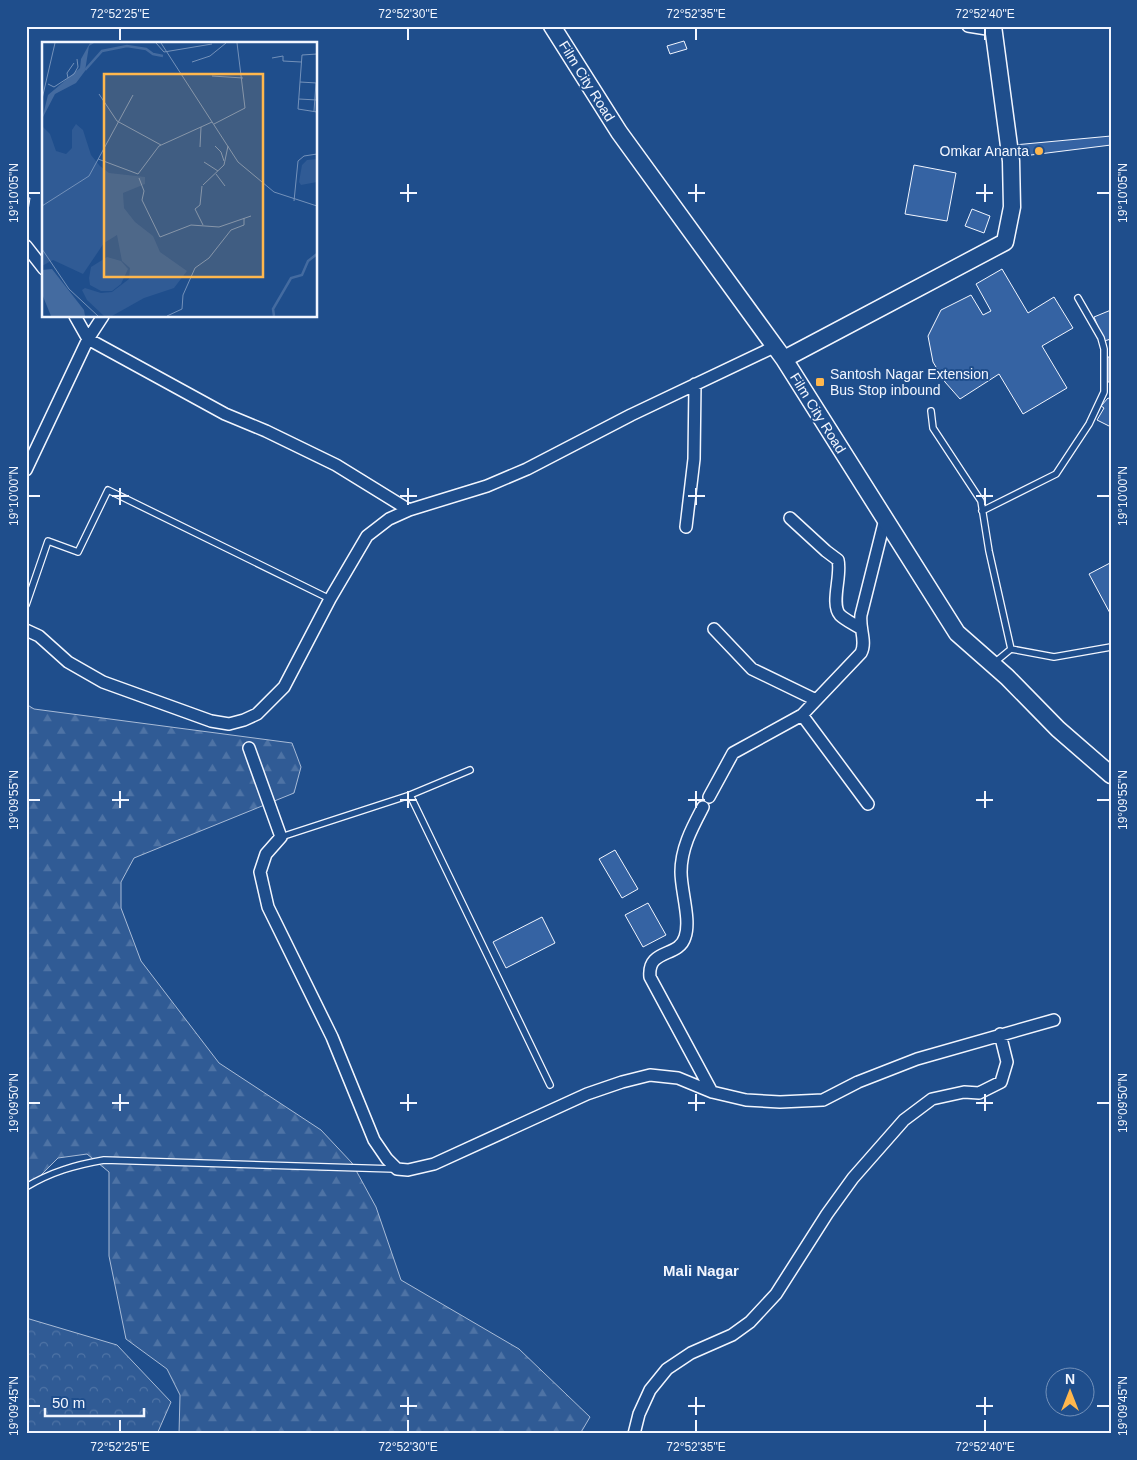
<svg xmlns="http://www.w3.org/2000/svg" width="1137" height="1460" font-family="Helvetica,sans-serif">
  <defs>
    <pattern id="forest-firs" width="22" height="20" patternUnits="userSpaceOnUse" patternTransform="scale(1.25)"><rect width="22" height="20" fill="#305b95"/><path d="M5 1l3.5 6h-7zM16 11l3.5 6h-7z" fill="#4e73a5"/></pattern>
    <pattern id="park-crowns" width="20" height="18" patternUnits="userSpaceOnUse" patternTransform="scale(1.25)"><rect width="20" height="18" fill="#305b95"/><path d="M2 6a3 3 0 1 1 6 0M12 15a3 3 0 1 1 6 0" fill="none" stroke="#4e73a5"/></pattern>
  </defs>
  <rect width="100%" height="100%" fill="#1f4e8c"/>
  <!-- forest -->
  <path fill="url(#forest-firs)" stroke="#a8bbd7" d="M26,704L34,709L292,743L301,767L294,793L134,858L121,882V908L141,961L219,1063L321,1130L352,1163L376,1207L401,1280L519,1349L590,1417L580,1434H179L180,1395L167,1369L126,1339L109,1256V1172L87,1154L58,1158L26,1190Z"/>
  <!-- park -->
  <path fill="url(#park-crowns)" stroke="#a8bbd7" d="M26,1318L117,1345L171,1402L157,1434H26Z"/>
  <!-- building -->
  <path fill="#3563a3" stroke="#f2f6ff" d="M684,41L687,49L670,54L667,46Z
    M1111,136V145L1015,157L1014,145Z
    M914,165L956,173L947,221L905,214Z
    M26,198H30L27,217H26Z
    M972,209L990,216L984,233L965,226Z
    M1002,269L1028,313L1054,297L1073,328L1042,346L1067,388L1023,414L999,374L960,399L945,382L933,362L928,336L941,310L971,295L983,315L991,311L976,284Z
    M1111,310V339L1104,341L1094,317Z
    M1108,357H1111V382H1108Z
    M1108,398L1111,399V427L1097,420L1104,408L1101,406Z
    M1110,563L1111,565V615L1089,574Z
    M615,850L638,889L622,898L599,859Z
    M648,903L666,935L643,947L625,915Z
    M542,917L555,943L506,968L493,942Z"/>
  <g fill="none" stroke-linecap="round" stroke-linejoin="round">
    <defs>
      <path id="lane" d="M931,411L933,428L981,501L989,551L1011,649
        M982,511L1056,474L1089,424L1104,392V349L1101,338L1078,298
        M26,605L48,541L78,552L108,490L330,599
        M994,663L1011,649L1054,657L1111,647
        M410,795L550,1085
        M281,837L410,795L470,770
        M26,1187C51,1172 75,1165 104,1160L395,1169"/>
      <path id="street" d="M968,26L993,30
        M26,246L44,269
        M75,316L88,339L225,414L266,431L336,465L409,510
        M26,470L88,339L103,316
        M790,518L826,551L838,560C842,575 830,604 840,615C845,620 854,624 860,628
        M686,527L694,459L695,384
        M714,629L752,669L816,700
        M26,630L39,636L68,662L103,682L211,721L229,724L244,720L257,714L284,687L330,599L367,536L389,519L409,510L487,486L527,469L631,415L774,347
        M802,715L868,804
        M249,748L281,837L266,854L260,872L268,907L332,1037L374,1140L387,1159L397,1169L408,1170L434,1164L587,1094L622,1082L650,1075L678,1078L712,1092L746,1100L780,1102L823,1100L858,1082L917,1059L1054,1020
        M709,797L733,753L802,715L861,653C867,642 859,628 861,615L885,519
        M703,807C692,828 681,848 681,872C681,891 691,920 685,937C679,958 647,948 650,977L712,1092
        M634,1434L639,1414L650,1390L667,1369L691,1353L732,1335L750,1322L776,1294L827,1214L853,1178L904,1120L932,1099L964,1092L979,1093L1001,1082L1007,1062L1000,1034"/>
      <path id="secondary" d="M552,26L619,132L784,359L957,633L1007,677L1058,729L1111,775
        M784,359L1005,242L1012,207L1011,161L993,26"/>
    </defs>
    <!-- lane casing -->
    <use href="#lane" stroke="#f2f6ff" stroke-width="8"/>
    <!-- street casing -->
    <use href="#street" stroke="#f2f6ff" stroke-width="14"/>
    <!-- secondary casing -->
    <use href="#secondary" stroke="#f2f6ff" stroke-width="19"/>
    <!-- lane -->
    <use href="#lane" stroke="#1f4e8c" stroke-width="5.5"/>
    <!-- street -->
    <use href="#street" stroke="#1f4e8c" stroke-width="11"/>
    <!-- secondary -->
    <use href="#secondary" stroke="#1f4e8c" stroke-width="16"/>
  </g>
  <!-- ticks -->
  <path fill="none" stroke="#f2f6ff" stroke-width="2" d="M120,28V40M408,28V40M696,28V40M985,28V40M408,184V202M696,184V202M985,184V202M28,193H40M400,193H417M688,193H705M976,193H993M1097,193H1110M120,488V505M408,488V505M696,488V505M985,488V505M28,496H40M112,496H129M400,496H417M688,496H705M976,496H993M1097,496H1110M120,791V808M408,791V808M696,791V808M985,791V808M28,800H40M112,800H129M400,800H417M688,800H705M976,800H993M1097,800H1110M120,1094V1111M408,1094V1111M696,1094V1111M985,1094V1111M28,1103H40M112,1103H129M400,1103H417M688,1103H705M976,1103H993M1097,1103H1110M408,1397V1415M696,1397V1415M985,1397V1415M28,1406H40M400,1406H417M688,1406H705M976,1406H993M1097,1406H1110M120,1420V1432M408,1420V1432M696,1420V1432M985,1420V1432"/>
  <!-- markers -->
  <g fill="#ffb74d" stroke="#1f4e8c" stroke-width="2">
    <circle cx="1039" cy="151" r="5"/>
    <rect x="815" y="377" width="10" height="10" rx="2.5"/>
  </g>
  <g text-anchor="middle" stroke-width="4" stroke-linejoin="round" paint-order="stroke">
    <!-- street labels -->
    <g font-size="14" fill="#f2f6ff" stroke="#1f4e8c">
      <text transform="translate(587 81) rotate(58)" y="5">Film City Road</text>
      <text transform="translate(818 413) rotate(58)" y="5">Film City Road</text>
    </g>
    <!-- poi labels -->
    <g font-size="14" fill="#f2f6ff" stroke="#1f4e8c" text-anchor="end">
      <text x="1029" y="156">Omkar Ananta</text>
      <text x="830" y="379" text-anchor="start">Santosh Nagar Extension<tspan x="830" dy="16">Bus Stop inbound</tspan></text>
    </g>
    <!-- neighbourhood labels -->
    <g font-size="15" font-weight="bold" fill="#f2f6ff" stroke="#1f4e8c">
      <text x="701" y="1276">Mali Nagar</text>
    </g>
  </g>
  <!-- overview -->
  <g transform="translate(42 42)">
    <rect width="275" height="275" fill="#1f4e8c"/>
    <path d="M34,82L41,88L49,113L58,124L67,131L103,135V142L81,151L82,166L93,180L111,194L118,210L145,229L132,246L102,256L70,274H62L45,258L40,248L43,246L59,251L70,250L87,237L88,226L80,219L75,193L62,201L41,232L11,218L0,224V84L8,92L14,109L24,112L30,106V88ZM275,117V140L259,143L257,140L260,123L265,118Z" fill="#305b95"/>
    <path d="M65,215L79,219L86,227L79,242L70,249H59L48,243L47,236L49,225Z" fill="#305b95"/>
    <path d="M48,1H52L47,4L43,29L34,41L13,52L0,77L6,53L38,26L39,17ZM10,227L42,268L43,274H9L0,252V228Z" fill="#446ba0"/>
    <path fill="none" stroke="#446ba0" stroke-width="2.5" d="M43,28L60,9L85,4L104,7L111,12L121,14M232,274L231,267L249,236L260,233L266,219L275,212"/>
    <path fill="none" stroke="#7391ba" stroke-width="1" d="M114,1L122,10L170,2M119,1L196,120L232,150L275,164M230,16L241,14V19L259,20M150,20L168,14L184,1M170,34L201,36M26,36L25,31L32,21M258,40L260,13L275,12M275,41L258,40L256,67L275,70M6,42L12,45L32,32L36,25L35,17M57,52L75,79L119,103M0,57L13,1M257,57L275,58M272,69L274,41M172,82L203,66L195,1M173,104L179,110L182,119M158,105L159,85M56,117L96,132L117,104L170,80M162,120L176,129M174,132L183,144M97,136L102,149L100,158L118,195L149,183L177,185L209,174M161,143L182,123L186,104M160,144L158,163L153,167L161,183M252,159L256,119L262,114L275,112M0,164L47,134L91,53M0,207L27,247L56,274M125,274L140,267L141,253L153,226L167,216L189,188L202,183V176"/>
    <path fill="#ffb74d" fill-opacity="0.15" stroke="#ffb74d" stroke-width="2.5" d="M62,32H221V235H62Z"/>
    <rect width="275" height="275" fill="none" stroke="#f2f6ff" stroke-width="2.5"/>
  </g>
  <!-- border -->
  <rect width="1137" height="1460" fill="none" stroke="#1f4e8c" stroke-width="55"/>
  <!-- north arrow -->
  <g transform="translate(1070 1392)"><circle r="24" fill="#1f4e8c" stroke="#7391ba"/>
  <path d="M0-4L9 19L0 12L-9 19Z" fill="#ffb74d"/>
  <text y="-8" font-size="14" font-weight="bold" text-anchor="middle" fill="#f2f6ff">N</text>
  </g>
  <!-- scale -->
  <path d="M45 1408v8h99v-8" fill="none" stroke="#f2f6ff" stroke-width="2.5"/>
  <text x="52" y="1408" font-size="15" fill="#f2f6ff" stroke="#1f4e8c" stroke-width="4" paint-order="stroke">50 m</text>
  <rect x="28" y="28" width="1082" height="1404" fill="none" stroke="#f2f6ff" stroke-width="2"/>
  <g font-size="12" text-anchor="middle" fill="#f2f6ff">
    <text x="120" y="18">72°52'25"E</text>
    <text x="408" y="18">72°52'30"E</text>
    <text x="696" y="18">72°52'35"E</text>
    <text x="985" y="18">72°52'40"E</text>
    <text transform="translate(14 193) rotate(-90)" y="4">19°10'05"N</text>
    <text transform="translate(1123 193) rotate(-90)" y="4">19°10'05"N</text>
    <text transform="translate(14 496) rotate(-90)" y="4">19°10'00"N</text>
    <text transform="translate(1123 496) rotate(-90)" y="4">19°10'00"N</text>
    <text transform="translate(14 800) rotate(-90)" y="4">19°09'55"N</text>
    <text transform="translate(1123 800) rotate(-90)" y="4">19°09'55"N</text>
    <text transform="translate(14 1103) rotate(-90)" y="4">19°09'50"N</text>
    <text transform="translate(1123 1103) rotate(-90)" y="4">19°09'50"N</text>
    <text transform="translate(14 1406) rotate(-90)" y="4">19°09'45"N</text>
    <text transform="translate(1123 1406) rotate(-90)" y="4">19°09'45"N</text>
    <text x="120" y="1451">72°52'25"E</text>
    <text x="408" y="1451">72°52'30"E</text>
    <text x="696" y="1451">72°52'35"E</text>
    <text x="985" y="1451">72°52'40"E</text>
  </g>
</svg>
